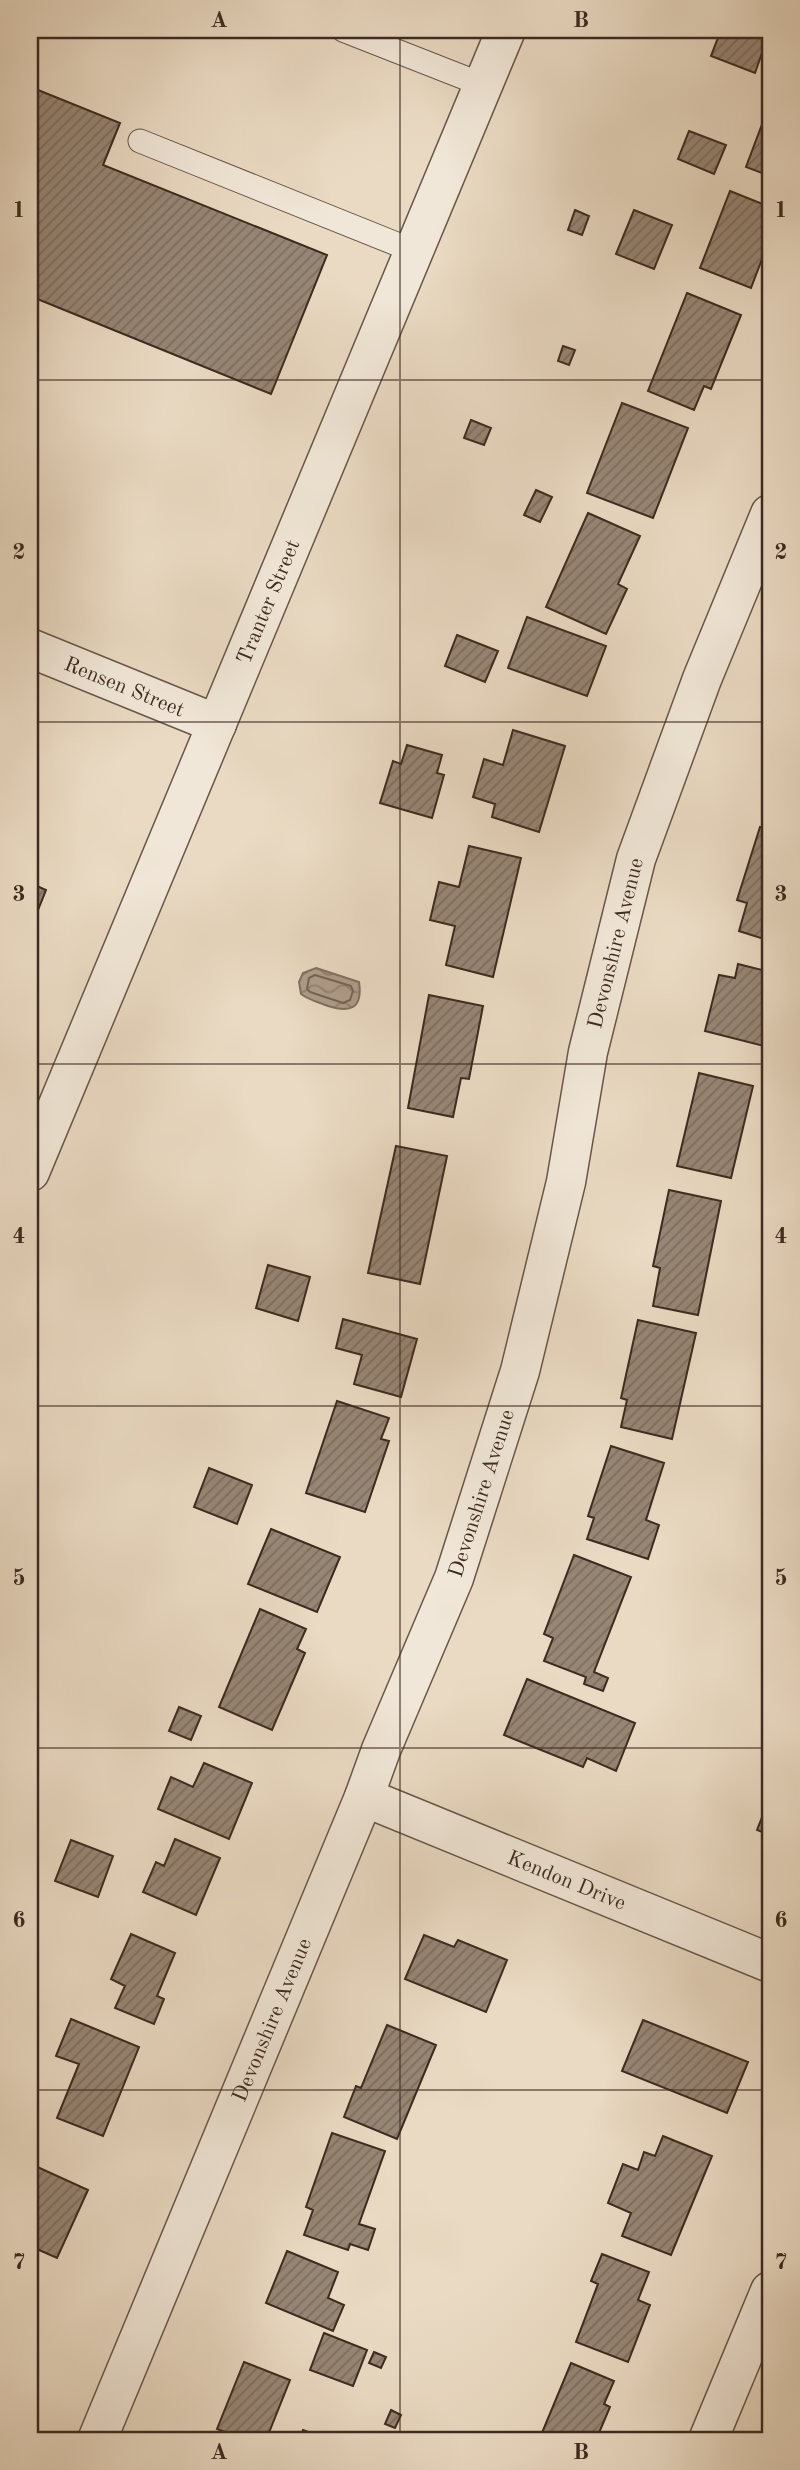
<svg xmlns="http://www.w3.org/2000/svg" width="800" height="2470" font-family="'Old Standard TT',serif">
  <defs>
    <pattern id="water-waves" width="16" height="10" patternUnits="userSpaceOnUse" patternTransform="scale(1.75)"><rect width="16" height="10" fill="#af9e8c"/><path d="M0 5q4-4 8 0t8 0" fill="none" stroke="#908172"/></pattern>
    <pattern id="building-hatch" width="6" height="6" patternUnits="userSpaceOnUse" patternTransform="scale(1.75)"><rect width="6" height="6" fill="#978675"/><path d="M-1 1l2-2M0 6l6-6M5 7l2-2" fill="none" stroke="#7c6e60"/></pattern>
  </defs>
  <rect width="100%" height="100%" fill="#eadac3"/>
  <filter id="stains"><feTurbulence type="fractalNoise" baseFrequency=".00286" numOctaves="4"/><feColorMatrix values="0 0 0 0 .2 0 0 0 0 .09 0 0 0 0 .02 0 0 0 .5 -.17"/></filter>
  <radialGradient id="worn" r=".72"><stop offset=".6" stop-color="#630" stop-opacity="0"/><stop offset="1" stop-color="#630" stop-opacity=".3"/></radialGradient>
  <!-- water -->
  <path fill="url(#water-waves)" stroke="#817061" stroke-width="2" d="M316,968L359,982C363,1009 350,1013 328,1006C318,1002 309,1000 301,994L299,982L303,973Z"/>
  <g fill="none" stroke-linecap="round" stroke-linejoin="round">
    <!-- shore -->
    <path stroke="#766456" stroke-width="2" d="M315,975L351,986L353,991L350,1000L343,1003L310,992L307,989L309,978Z"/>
  </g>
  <!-- building -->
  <path fill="url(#building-hatch)" stroke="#3d2a20" stroke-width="2" d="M721,30H770L755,73L711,56Z
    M33,88L120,123L103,165L327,255L271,394L30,296V95Z
    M770,103V176L746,167Z
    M689,131L726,145L714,174L678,159Z
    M730,191L770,207V238L751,288L700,268Z
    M575,210L589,216L582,235L568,230Z
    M634,210L672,225L654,269L616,254Z
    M687,293L741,315L711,389L704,386L694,410L648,391Z
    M563,346L575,350L569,365L558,361Z
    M622,403L688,428L653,518L587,493Z
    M471,420L491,428L484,445L464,438Z
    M536,490L552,497L540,522L524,515Z
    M588,513L640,536L618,584L627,589L606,634L546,607Z
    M527,617L606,646L587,696L508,668Z
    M457,635L498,651L485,682L445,666Z
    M513,730L565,746L539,832L492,817L495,804L473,797L484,759L503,765Z
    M407,745L442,755L437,773L444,775L432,818L380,803L393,761L401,764Z
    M760,827L770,830V941L739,931L747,903L737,900Z
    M469,846L521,858L493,977L446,965L455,926L430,920L439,882L459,887Z
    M30,883L46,890L30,930Z
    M738,964L770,972V1021L764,1046L705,1031L719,975L735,978Z
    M429,995L483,1006L469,1079L461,1078L453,1117L408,1108Z
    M699,1073L753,1086L731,1178L677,1166Z
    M396,1146L447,1156L420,1284L368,1273Z
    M669,1190L721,1201L698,1315L653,1306L660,1268L653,1266Z
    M268,1265L310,1277L298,1321L256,1308Z
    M343,1319L417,1339L401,1397L354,1384L362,1355L336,1348Z
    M638,1320L696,1333L672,1439L621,1427L627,1400L621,1398Z
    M337,1401L389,1418L381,1439L389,1441L365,1512L306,1493Z
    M611,1446L664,1463L646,1520L659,1525L648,1559L587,1539L594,1518L588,1516Z
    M209,1468L252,1485L237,1524L194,1507Z
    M271,1529L340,1557L317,1612L248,1584Z
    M574,1555L631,1577L594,1672L608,1678L603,1691L584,1684L586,1677L544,1661L553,1638L544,1634Z
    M260,1609L306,1629L297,1649L305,1653L272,1730L219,1707Z
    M527,1679L635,1723L616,1771L587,1758L583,1767L504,1735Z
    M179,1707L201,1716L191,1740L169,1731Z
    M204,1763L252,1783L229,1839L158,1809L171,1777L193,1787Z
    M770,1797V1835L757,1830Z
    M175,1839L220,1858L196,1915L143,1892L156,1862L164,1866Z
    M71,1840L113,1856L98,1897L55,1881Z
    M131,1934L175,1953L157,1996L164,1999L154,2024L115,2008L125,1986L111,1979Z
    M424,1935L454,1947L458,1940L507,1960L486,2012L405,1979Z
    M71,2019L139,2047L103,2136L57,2118L79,2064L56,2056Z
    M643,2020L748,2062L727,2113L622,2071Z
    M387,2025L436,2045L397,2139L344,2117L356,2086L361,2088Z
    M332,2133L385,2151L359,2224L375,2229L368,2250L350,2244L348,2250L304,2235L313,2210L306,2207Z
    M663,2136L712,2156L671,2255L622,2236L631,2213L608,2203L623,2164L638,2170L644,2152L655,2156Z
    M33,2165L88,2190L57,2258L30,2246V2172Z
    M287,2251L338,2272L328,2298L344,2305L333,2331L266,2303Z
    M602,2254L649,2272L638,2300L650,2305L628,2362L576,2342L598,2284L591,2281Z
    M324,2333L367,2350L353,2386L310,2370Z
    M374,2352L386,2357L381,2368L369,2363Z
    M244,2362L290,2380L266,2440H246L217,2429Z
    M571,2363L614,2381L604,2404L610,2407L596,2440H539Z
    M391,2410L401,2415L395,2428L385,2424Z
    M303,2430L329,2440H299Z"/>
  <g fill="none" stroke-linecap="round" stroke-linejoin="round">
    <defs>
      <path id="lane" d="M343,30L483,85
        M140,141L414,251"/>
      <g id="street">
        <path id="s1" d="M30,648L217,724"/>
        <path id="s2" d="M30,1172L506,30"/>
        <path id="s3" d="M364,1797L770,1963"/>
        <path id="s4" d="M97,2440L364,1797L381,1750L454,1578L520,1371L566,1182L588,1052L636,859L702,679L770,514"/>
        <path d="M708,2440L770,2291"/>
      </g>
    </defs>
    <!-- lane casing -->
    <use href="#lane" stroke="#685649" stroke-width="25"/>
    <!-- street casing -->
    <use href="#street" stroke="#685649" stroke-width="41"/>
    <!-- lane -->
    <use href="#lane" stroke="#f1e7d8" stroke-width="23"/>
    <!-- street -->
    <use href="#street" stroke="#f1e7d8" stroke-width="38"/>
  </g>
  <!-- grid -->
  <path fill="none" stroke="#3d2a20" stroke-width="2" stroke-opacity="0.55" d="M400,30V2440M30,380H770M30,722H770M30,1064H770M30,1406H770M30,1748H770M30,2090H770"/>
  <g text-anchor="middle" stroke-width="7" stroke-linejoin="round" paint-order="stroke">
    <!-- street labels -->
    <g font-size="21" fill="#3d2a20" stroke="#f1e7d8">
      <text dy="7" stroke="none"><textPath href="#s2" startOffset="618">Tranter Street</textPath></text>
      <text dy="7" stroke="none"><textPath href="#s1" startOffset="102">Rensen Street</textPath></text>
      <text dy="7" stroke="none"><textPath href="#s4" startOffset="1589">Devonshire Avenue</textPath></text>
      <text dy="7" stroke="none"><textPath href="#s4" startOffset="1022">Devonshire Avenue</textPath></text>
      <text dy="7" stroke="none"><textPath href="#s3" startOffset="219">Kendon Drive</textPath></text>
      <text dy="7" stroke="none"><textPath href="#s4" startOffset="455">Devonshire Avenue</textPath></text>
    </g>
  </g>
  <!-- margin -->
  <rect width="800" height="2470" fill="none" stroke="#eadac3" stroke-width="77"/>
  <rect x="38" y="38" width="724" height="2394" fill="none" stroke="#3d2a20" stroke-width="2.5"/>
  <g font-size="23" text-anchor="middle" font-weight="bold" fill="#3d2a20">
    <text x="219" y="27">A</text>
    <text x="581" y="27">B</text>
    <text x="19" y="217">1</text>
    <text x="781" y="217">1</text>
    <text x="19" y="559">2</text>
    <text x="781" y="559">2</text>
    <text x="19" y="901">3</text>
    <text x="781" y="901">3</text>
    <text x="19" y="1243">4</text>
    <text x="781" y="1243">4</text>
    <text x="19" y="1585">5</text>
    <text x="781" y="1585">5</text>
    <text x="19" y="1927">6</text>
    <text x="781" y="1927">6</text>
    <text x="19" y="2269">7</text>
    <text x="781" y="2269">7</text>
    <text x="219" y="2459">A</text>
    <text x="581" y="2459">B</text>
  </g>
  <rect width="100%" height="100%" filter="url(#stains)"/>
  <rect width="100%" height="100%" fill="url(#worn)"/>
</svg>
